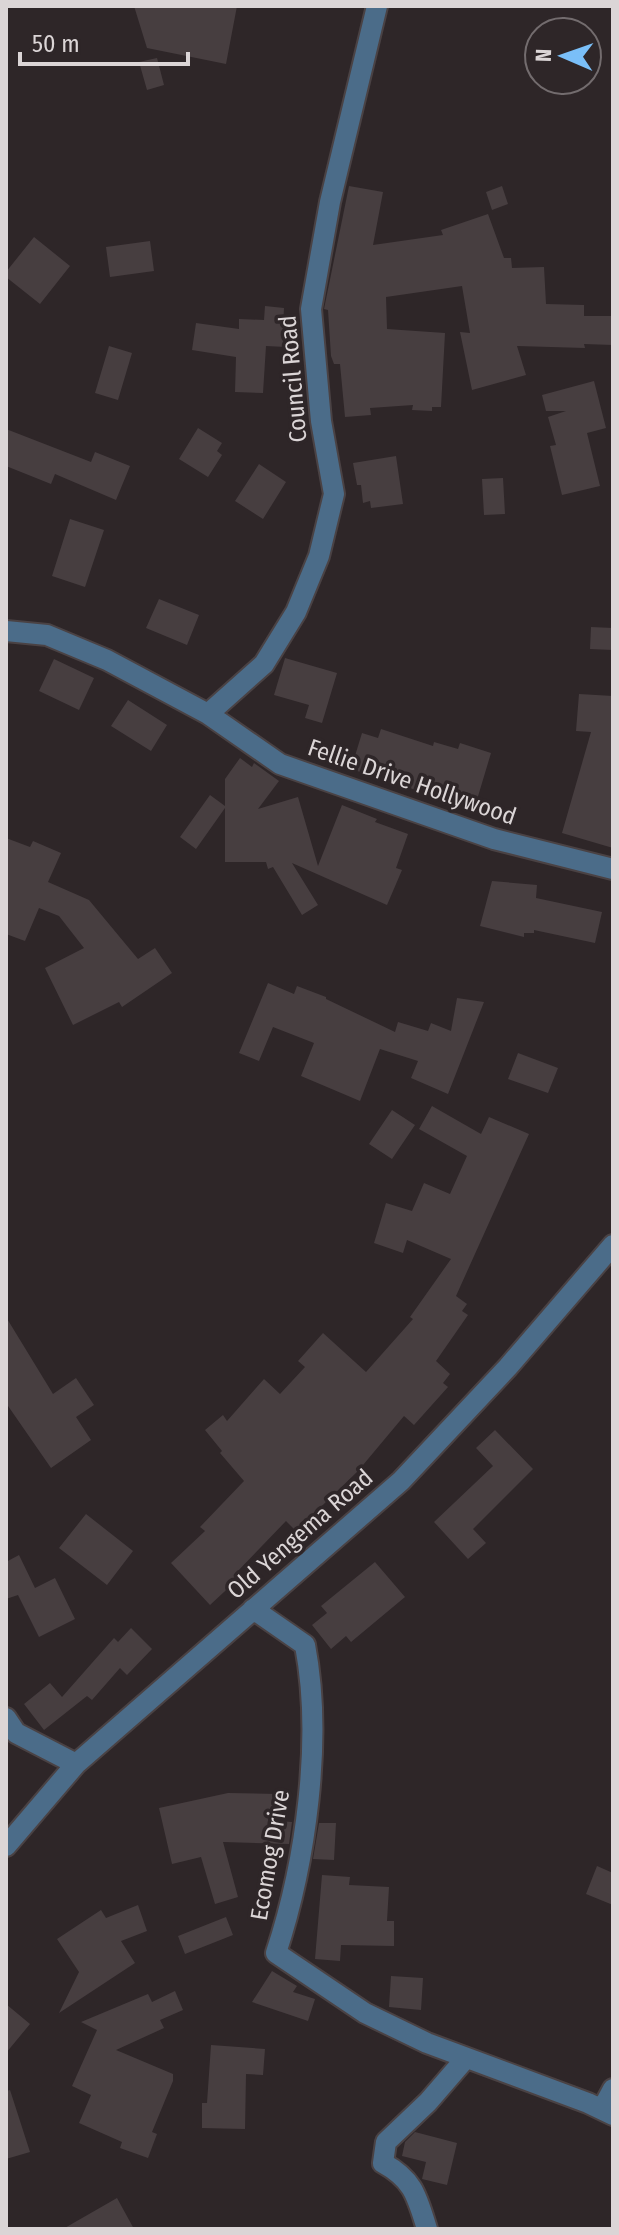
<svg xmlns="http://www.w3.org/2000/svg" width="619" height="2235" font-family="'Fira Sans Condensed',sans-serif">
  <rect width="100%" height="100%" fill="#2e2628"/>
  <!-- building -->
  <path fill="#473e40" d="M134,6H237L226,64L147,48Z
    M157,58L164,85L147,90L139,62Z
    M349,186L383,192L373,245L443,235L441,230L488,214L504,258H511L512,268L544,267L546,304L584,305V316H613V345L584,344L585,348L517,346L526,375L472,390L460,332L470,333L462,286L386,297L387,329L445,333L441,407H432V411L412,410L413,405L370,408L371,415L345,417L340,364H334L331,356L328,310L324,309Z
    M502,186L508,204L492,210L486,192Z
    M34,237L70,266L40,304L6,277V272Z
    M150,241L154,271L110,277L106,247Z
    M265,306L284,308L283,327H287L286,347L266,346L263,393L235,392L236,357L192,350L196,323L239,329V319L264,320Z
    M109,346L132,353L118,400L95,393Z
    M594,381L606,428L587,433L600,486L562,495L550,446L556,445L548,417L566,411H546L542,395Z
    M198,428L222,443L217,451L222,455L208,477L179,459Z
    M6,429L91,462L95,452L130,466L116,500L55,474L51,484L6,466Z
    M396,456L403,504L371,508L370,501L363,503L361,485H357L353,463Z
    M259,464L286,482L263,519L235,501Z
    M503,478L505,514L484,515L482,479Z
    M70,519L104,530L85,587L52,576Z
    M159,599L199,615L187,645L146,628Z
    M591,627L613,628V650L590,649Z
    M285,658L337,673L322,723L305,718L309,705L274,695Z
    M54,659L94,678L79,710L39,691Z
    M579,694L613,696V848L562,833L591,732L576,731Z
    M128,700L167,725L151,751L111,726Z
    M381,729L433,746L434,742L458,749L460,743L491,753L476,803L437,790L436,793L417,787L416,790L351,769L362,733L378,738Z
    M240,758L252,767L254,763L279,781L258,809L298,797L318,866L342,805L377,819L375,822L408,834L396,868L402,870L387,905L292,863L318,905L302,915L273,867L268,869L266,862H225V808L196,849L180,837L210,795L225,806V779Z
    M6,838L30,847L33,841L61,853L48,882L89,900L138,959L155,948L172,973L122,1007L119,1002L73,1025L45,968L84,948L59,916L39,908L25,941L6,934Z
    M492,881L537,885L536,898L602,912L595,943L534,930V933H524V937L480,926Z
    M268,983L294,994L297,986L326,997V999L395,1032L398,1022L428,1031L431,1023L451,1031L457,998L484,1002L448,1094L411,1078L418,1061L380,1049L360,1101L301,1076L314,1043L273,1027L259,1061L239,1053Z
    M518,1053L558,1068L548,1093L508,1079Z
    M432,1106L481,1134L489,1117L529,1134L456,1296L467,1304L462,1311L468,1315L436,1361L450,1374L443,1383L448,1387L414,1425L404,1416L358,1471L296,1531L286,1521L234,1575L238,1579L210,1605L171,1563L205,1531L200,1527L244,1481L220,1453L222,1451L205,1430L223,1415L227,1421L264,1379L280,1394L305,1367L298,1361L323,1333L366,1372L413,1319L410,1317L451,1259L407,1240L403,1253L374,1243L386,1203L412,1211L424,1183L450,1194L467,1156L419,1129Z
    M392,1110L415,1125L392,1159L369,1144Z
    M6,1317L53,1394L76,1378L94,1405L76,1417L91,1440L51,1468L6,1403Z
    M495,1430L533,1469L473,1529L486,1543L468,1559L434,1522L493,1466L476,1448Z
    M86,1514L133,1551L107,1585L59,1548Z
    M19,1555L35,1588L55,1578L75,1619L39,1637L18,1595L6,1599V1562Z
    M375,1562L405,1597L351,1642L346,1636L331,1649L312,1625L327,1613L321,1606Z
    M131,1628L152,1649L127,1675L120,1668L92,1700L87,1696L44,1730L24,1704L50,1683L62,1697L114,1638L118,1642Z
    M228,1793L277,1794L276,1821L292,1822L289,1844L223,1842L238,1897L215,1904L201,1857L172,1864L159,1808Z
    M319,1823H336L334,1860L313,1859Z
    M597,1866L613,1873V1905L586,1894Z
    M322,1875L350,1877L349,1885L389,1887L387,1921H394V1946L341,1945L340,1961L315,1959Z
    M138,1905L147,1931L121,1941L135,1963L59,2013L79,1972L57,1939L101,1910L106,1918Z
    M226,1917L233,1935L185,1954L178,1936Z
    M272,1971L297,1986L293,1992L315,1999L308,2021L252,2002Z
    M391,1976L423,1978L421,2010L389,2007Z
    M175,1991L183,2010L160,2020L164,2028L116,2050L173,2074V2081L152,2132L157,2134L148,2158L120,2148L122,2142L79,2123L91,2095L72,2086L97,2030L81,2022L148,1994L152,2002Z
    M6,2004L30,2024L6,2053Z
    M211,2045L265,2049L263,2075L246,2074L245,2129L202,2128V2103H207Z
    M10,2090L30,2152L6,2159V2091Z
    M415,2132L457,2143L447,2185L422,2179L426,2162L402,2156L405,2142Z
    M117,2198L134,2229H63Z"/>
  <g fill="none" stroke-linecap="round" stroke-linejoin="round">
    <defs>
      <path id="minor" d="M6,631L47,635L107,660L208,714L280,764L494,839L613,869
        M208,714L264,664L296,612L319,556L334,494L321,421L311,309L330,202L377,6
        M253,1609L305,1645C323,1739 306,1862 276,1953L365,2013L427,2043L588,2103L613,2115
        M6,1718L16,1733L76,1764
        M6,1846L76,1764L401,1481L508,1367L613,1245
        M599,2108L606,2102L613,2089
        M427,2229C417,2197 414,2180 383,2163L386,2142L428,2102L466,2058"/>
    </defs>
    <!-- minor casing -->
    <use href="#minor" stroke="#4a4244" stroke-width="24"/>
    <!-- minor -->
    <use href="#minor" stroke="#4b6c89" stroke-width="20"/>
  </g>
  <g text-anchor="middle" stroke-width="7" stroke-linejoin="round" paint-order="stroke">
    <!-- street labels -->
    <g font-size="24" fill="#dbd5d6" stroke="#2e2628">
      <text transform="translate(293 379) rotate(-95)" y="8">Council Road</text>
      <text transform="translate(412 782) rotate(19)" y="8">Fellie Drive Hollywood</text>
      <text transform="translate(300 1534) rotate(-41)" y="8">Old Yengema Road</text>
      <text transform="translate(270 1855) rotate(-80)" y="8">Ecomog Drive</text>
    </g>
  </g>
  <!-- border -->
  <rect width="619" height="2235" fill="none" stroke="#dbd5d6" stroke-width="16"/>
  <!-- north arrow -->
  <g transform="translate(563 56) rotate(272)"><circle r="38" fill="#2e2628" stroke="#736c6e" stroke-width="2"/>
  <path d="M0-6L14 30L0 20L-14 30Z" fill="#7abff8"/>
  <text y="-12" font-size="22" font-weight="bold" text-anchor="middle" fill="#dbd5d6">N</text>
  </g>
  <!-- scale -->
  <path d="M20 52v12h168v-12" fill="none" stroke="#dbd5d6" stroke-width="4"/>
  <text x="32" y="52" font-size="24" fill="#dbd5d6" stroke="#2e2628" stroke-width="6" paint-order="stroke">50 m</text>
</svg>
